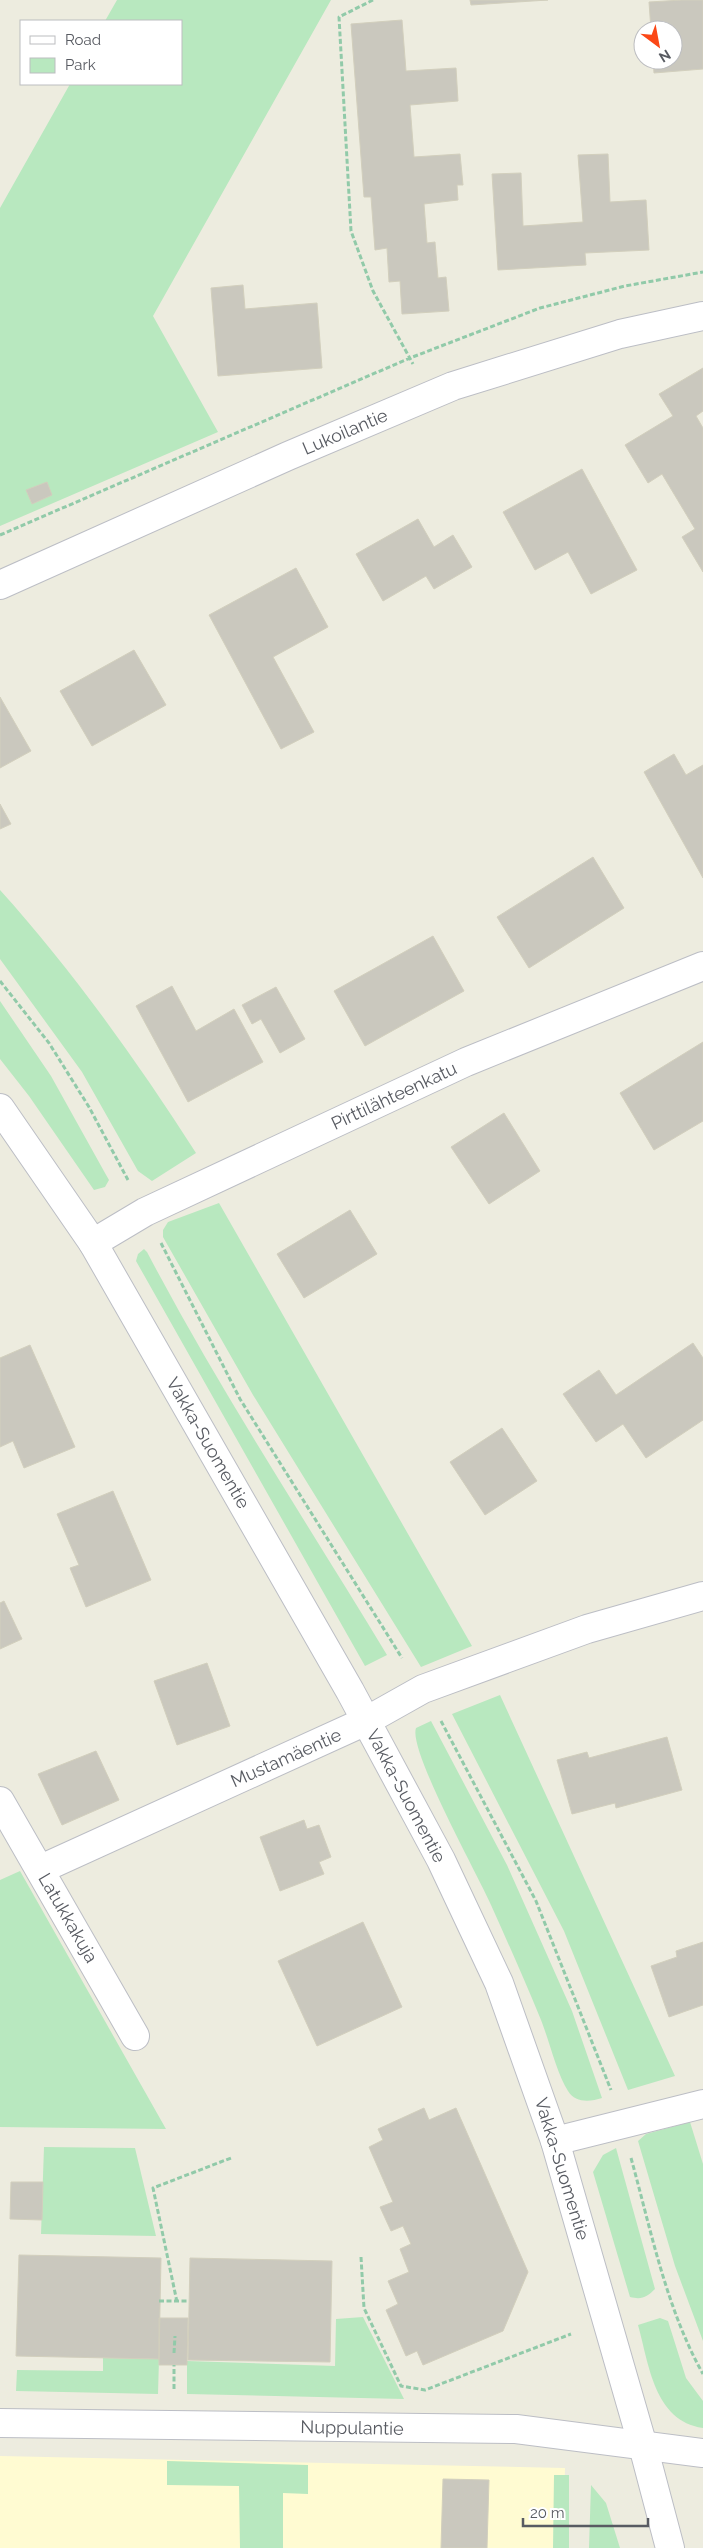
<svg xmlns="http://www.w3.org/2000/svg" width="703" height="2548" font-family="Raleway,sans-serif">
  <rect width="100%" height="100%" fill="#edecdf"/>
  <!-- commercial -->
  <path fill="#fffbd2" d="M0,2456L565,2468L563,2548H0Z"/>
  <!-- green -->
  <path fill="#b8e8bf" d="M117,0H331L153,316L218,432L0,526V208L70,84H181V21H105Z
    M0,890C73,971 137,1061 196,1153L152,1181L138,1171L82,1072L0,959Z
    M0,1001L51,1076L105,1173L109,1180L105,1187L94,1190L29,1096L0,1059Z
    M219,1203L472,1646L421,1667L253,1395L163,1237V1230L168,1222Z
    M144,1249L147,1252C220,1391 306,1521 387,1655L365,1666L136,1261L138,1254Z
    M500,1695L675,2076L628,2090L564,1931L452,1714Z
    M431,1721L507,1865L572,2011L602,2098C590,2102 575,2103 568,2091C557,2074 549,2040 541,2020C525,1981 508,1943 491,1905C478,1875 408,1750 416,1728Z
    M20,1871L166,2129L0,2127V1880Z
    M690,2122L703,2164V2341L675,2266L638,2141L646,2134Z
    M44,2147L135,2148L156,2236L41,2234Z
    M616,2148L655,2289C647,2297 642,2300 630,2297L593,2172L603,2155Z
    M363,2317L404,2399L187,2394V2361L335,2366L336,2319Z
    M660,2318L668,2321L686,2378L703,2401V2428C654,2421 649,2364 638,2325Z
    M103,2358L159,2359L158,2394L16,2391L17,2370L103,2371Z
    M167,2461L308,2465V2494L283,2493V2548H240L239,2486L167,2485Z
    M554,2475H569V2548H553Z
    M591,2485L606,2503L620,2548H589Z"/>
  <!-- building -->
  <path fill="#cac8be" stroke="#d2cfbd" d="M470,0H548L471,5Z
    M682,0H703V69L654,73L653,60H673V30H651L649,2Z
    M402,20L406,71L456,68L458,101L410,105L414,157L460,154L463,185H457L458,200L424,204L427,243L435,242L438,278L446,277L449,311L402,314L400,281L389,282L387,248L375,250L371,197H364L351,24Z
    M608,154L610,202L646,200L649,250L585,253L586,265L498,270L492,174L521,173L523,226L583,222L578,155Z
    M243,285L245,309L317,303L322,368L218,376L211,288Z
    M703,368V411L696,416L703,428V572L682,537L695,529L662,474L648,483L625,445L673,416L659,394Z
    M582,469L637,570L591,594L568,552L535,570L503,512Z
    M47,482L52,495L32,504L26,490Z
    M418,519L434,547L453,535L472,567L434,589L426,576L383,601L356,554Z
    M296,568L328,627L273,657L314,732L281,749L209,615Z
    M134,650L166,705L92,746L60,691Z
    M0,697L31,751L0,768Z
    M674,754L686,775L703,765V878L644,772Z
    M0,804L11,824L0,829Z
    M593,857L624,908L529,968L497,917Z
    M433,936L464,991L365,1046L334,991Z
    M172,986L196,1031L234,1009L263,1062L188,1102L136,1006Z
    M276,987L305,1039L280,1053L261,1019L252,1024L242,1005Z
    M703,1042V1121L654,1150L620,1093Z
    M504,1113L540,1171L489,1204L451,1147Z
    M350,1210L377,1254L304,1298L277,1254Z
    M693,1343L703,1358V1420L646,1458L623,1424L596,1442L563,1394L599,1370L616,1395Z
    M30,1345L75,1447L24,1468L13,1441L0,1447V1358Z
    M502,1428L537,1481L485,1515L450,1462Z
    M113,1491L151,1580L86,1607L70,1568L79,1565L57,1514Z
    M4,1601L22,1639L0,1649V1603Z
    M207,1663L230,1726L177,1745L154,1681Z
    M667,1737L682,1790L616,1808L615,1803L572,1814L557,1760L587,1752L589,1758Z
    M96,1751L119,1800L62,1825L38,1774Z
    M304,1820L307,1829L319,1825L331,1857L319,1862L324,1874L280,1891L260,1837Z
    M363,1922L402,2007L317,2046L278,1961Z
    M703,1942V2005L669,2017L651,1966L677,1957L676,1951Z
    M424,2108L429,2120L456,2108L528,2272L503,2331L423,2365L417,2351L406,2356L386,2310L398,2304L388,2281L409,2272L400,2249L411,2244L403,2226L391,2231L380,2207L393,2202L369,2147L383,2140L378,2129Z
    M11,2182H43L42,2220L10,2219Z
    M19,2255L161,2258L159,2359L16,2356Z
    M190,2258L332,2261L330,2362L188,2360Z
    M159,2318H188L187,2365H159Z
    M443,2479L489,2480L487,2548H441Z"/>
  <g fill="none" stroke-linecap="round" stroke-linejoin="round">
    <defs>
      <path id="minor" d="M0,585L288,456L453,386L620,334L703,316
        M93,1243L145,1212L466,1062L703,966
        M0,1801L135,2036
        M41,1869L366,1721L423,1689L587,1629L703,1596
        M555,2141L703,2104
        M0,2423L516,2429L703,2453"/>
      <path id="tertiary" d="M0,1108L93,1243L350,1691L441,1860L499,1983L555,2141L643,2446L670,2548"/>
    </defs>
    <!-- minor casing -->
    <use href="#minor" stroke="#bcbec5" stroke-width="30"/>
    <!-- tertiary casing -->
    <use href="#tertiary" stroke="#bcbec5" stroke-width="30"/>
    <!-- path -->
    <path stroke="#91caa9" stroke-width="3" stroke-dasharray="5 2.5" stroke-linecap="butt" d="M373,0L339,17L351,231L373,291L413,364
      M0,535L410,358L540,308L625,286L703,272
      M0,981L49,1043L89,1107L128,1180
      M161,1243L240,1399L402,1658
      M441,1721L536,1901L611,2090
      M631,2158C651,2230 666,2308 703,2374
      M361,2257L364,2308L401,2386L425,2390L571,2334
      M159,2301H188
      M177,2302L153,2188L231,2158
      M174,2353L175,2336
      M174,2389V2365"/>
    <!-- minor -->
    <use href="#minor" stroke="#fff" stroke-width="28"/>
    <!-- tertiary -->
    <use href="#tertiary" stroke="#fff" stroke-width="28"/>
  </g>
  <g text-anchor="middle" stroke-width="4" stroke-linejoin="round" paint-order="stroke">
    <!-- street labels -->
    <g font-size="18" fill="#585b62" stroke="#fff">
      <text transform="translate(345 432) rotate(-23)" y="6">Lukoilantie</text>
      <text transform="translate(394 1096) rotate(-25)" y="6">Pirttilähteenkatu</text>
      <text transform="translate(208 1443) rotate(60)" y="6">Vakka-Suomentie</text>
      <text transform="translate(286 1758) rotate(-24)" y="6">Mustamäentie</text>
      <text transform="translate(406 1796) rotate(62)" y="6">Vakka-Suomentie</text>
      <text transform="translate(68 1918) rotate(60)" y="6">Latukkakuja</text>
      <text transform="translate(562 2169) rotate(73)" y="6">Vakka-Suomentie</text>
      <text transform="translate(352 2428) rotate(1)" y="6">Nuppulantie</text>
    </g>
  </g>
  <!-- legend -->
  <rect x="20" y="20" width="162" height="65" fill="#ffffff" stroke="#bcbdc0"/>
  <rect x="30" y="36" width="25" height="8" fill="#ffffff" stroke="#bcbdc0"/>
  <text x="65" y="45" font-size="15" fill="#585b62">Road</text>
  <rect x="30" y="58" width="25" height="15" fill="#b8e8bf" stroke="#bcbdc0"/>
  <text x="65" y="70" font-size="15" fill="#585b62">Park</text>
  <!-- north arrow -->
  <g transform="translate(658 45) rotate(148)"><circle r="24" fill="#ffffff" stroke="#bcbdc0"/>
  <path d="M0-4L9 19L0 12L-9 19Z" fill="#fb4817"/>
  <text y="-8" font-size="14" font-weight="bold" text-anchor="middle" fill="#585b62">N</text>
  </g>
  <!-- scale -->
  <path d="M523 2518v8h125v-8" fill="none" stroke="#585b62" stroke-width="2.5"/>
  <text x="530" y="2518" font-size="15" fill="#585b62" stroke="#ffffff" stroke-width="4" paint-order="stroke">20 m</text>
</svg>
